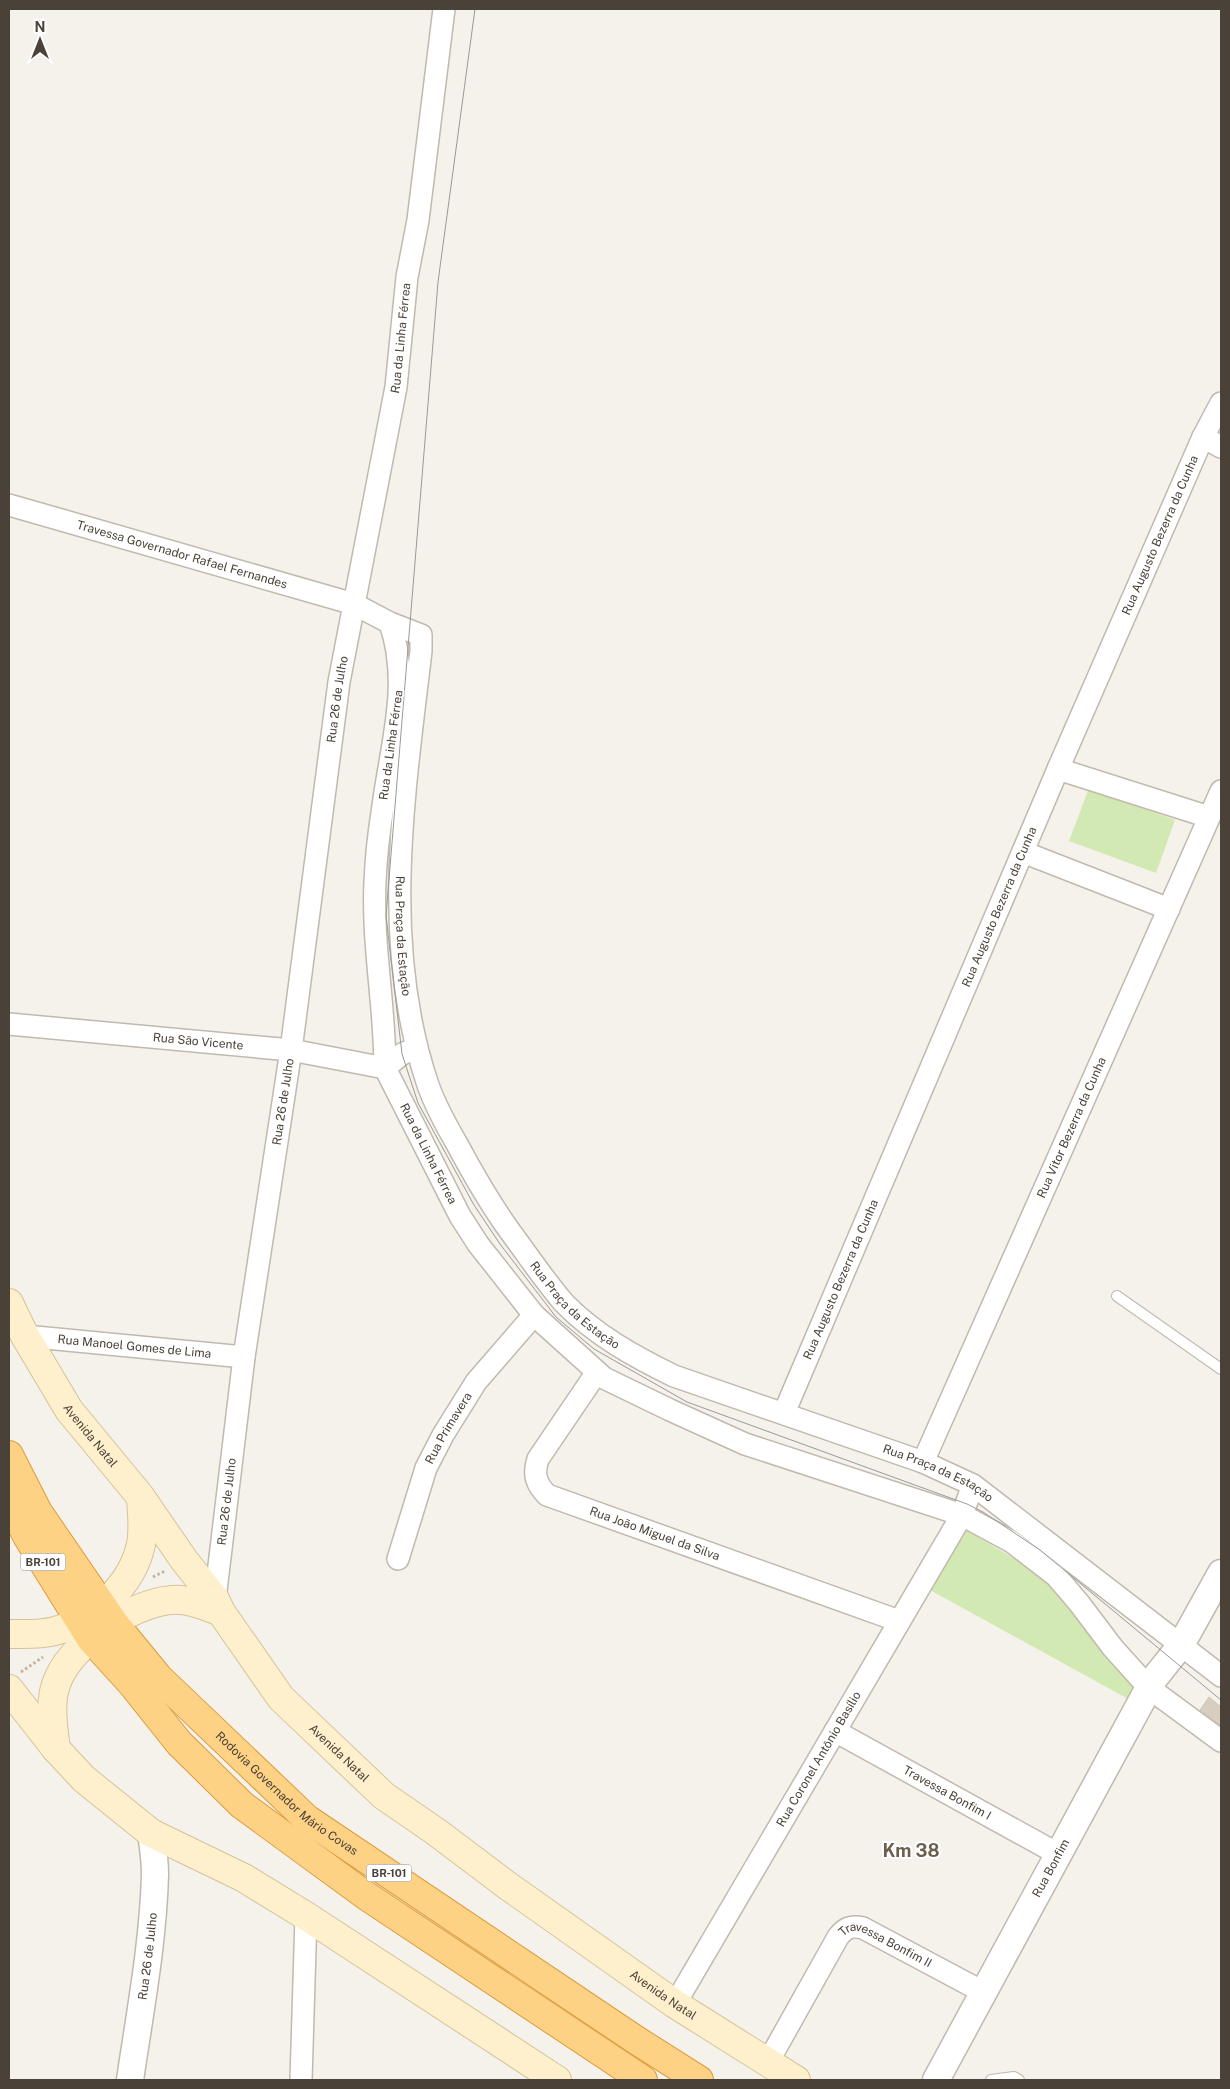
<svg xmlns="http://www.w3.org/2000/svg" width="1230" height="2089" font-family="'Public Sans',sans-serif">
  <rect width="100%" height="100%" fill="#f5f2eb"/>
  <!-- green -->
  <path fill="#d3e9b4" d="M1089,788L1175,820L1156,873L1069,841Z
    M964,1529L1025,1565L1059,1590L1131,1679L1133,1689L1130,1700L930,1590Z"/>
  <!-- building -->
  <path fill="#d7cdc0" stroke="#d2c4b3" d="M1209,1697L1221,1707V1726L1200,1710Z"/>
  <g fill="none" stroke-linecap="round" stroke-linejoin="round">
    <defs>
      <path id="service" d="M1117,1296L1221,1369
        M991,2080L1014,2077L1019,2080"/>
      <g id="minor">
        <path d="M1203,437L1221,447"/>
        <path id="s1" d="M9,505L354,604L390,623L421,635V651C404,795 380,944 428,1085C435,1105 446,1125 457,1144C473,1174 489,1202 509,1230C527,1254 544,1280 564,1303C595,1335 635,1357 674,1376L923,1462L973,1485L1221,1676"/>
        <path id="s2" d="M390,623C411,684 391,744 383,806C379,831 376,857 375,882C372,944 385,1006 385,1068L460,1216L478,1244L534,1315L604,1378L670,1410L745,1444L962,1515L1012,1542L1056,1576L1079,1603L1113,1648L1149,1688L1221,1741"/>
        <path d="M1058,769L1209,817"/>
        <path d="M1023,852L1169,909"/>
        <path id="s3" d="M9,1024L291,1050L385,1068L402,1054L416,1048"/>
        <path id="s4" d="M25,1336L244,1357"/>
        <path id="s5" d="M597,1372L538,1459C533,1474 536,1484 547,1495L899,1621"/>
        <path id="s6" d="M784,1413L1058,769L1203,437L1221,403"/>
        <path id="s7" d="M923,1462L1221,791"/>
        <path id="s8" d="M398,1559L426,1468L443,1435L476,1382L534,1315"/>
        <path id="s9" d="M215,1599L244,1357L291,1050L339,682L396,387L407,277L418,220L444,9"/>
        <path id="s10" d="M835,1731L1058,1854"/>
        <path id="s11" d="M675,2004L962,1515L973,1485"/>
        <path id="s12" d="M768,2062L838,1937C845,1928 851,1925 863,1928L983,1992"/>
        <path d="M301,2080L306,1916"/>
      </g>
      <g id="tertiary">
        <path id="s13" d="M130,2080C140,2012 153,1944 155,1875C155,1861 153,1846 151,1833"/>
        <path id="s14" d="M936,2080L1153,1680L1181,1645L1221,1573"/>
      </g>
      <g id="secondary">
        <path id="s15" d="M9,1303L25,1336L69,1410L140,1496L184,1560L215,1599L221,1612L281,1698L384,1796L435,1831L508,1886L675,2004L796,2080"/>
        <path d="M9,1634C24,1634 40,1635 55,1631C94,1621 133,1584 141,1544C144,1528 142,1514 141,1498"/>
        <path d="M9,1689L56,1749L84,1779L151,1833L244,1878L306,1916L557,2080"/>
        <path d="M56,1749C53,1726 48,1699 59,1677C76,1640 140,1597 181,1600C195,1601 208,1607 221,1612"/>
      </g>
      <g id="trunk">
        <path id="s16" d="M9,1455L38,1512L114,1623L159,1678L307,1819L636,2040L699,2080"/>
        <path d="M9,1501L27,1536L91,1639L132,1684L179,1743L242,1805L365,1895L643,2080"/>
      </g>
    </defs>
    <!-- service casing -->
    <use href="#service" stroke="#c1b9ad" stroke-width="12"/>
    <!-- minor casing -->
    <use href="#minor" stroke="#c1b9ad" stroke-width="24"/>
    <!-- tertiary casing -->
    <use href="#tertiary" stroke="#c1b9ad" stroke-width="29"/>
    <!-- secondary casing -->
    <use href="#secondary" stroke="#d4c39a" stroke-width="30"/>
    <!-- trunk casing -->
    <use href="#trunk" stroke="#dd9b3d" stroke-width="30"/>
    <!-- path -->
    <path stroke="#c3b49e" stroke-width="3" stroke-dasharray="2.5 2.5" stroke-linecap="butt" d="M153,1577L165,1571
      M21,1672L43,1657"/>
    <!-- service -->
    <use href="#service" stroke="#fff" stroke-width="10"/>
    <!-- minor -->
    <use href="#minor" stroke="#fff" stroke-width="21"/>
    <!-- tertiary -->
    <use href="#tertiary" stroke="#fff" stroke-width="26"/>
    <!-- secondary -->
    <use href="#secondary" stroke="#fef0cc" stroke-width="28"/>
    <!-- trunk -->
    <use href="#trunk" stroke="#fdd285" stroke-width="28"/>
    <!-- tram -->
    <path stroke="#999" stroke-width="1" d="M475,9L438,282L386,916L402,1054L418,1103L474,1205L500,1244L556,1317L594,1349L687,1402L967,1504L983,1512L1040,1550L1221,1700"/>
  </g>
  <g text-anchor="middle" stroke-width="4" stroke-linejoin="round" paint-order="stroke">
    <!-- shield labels -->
    <g fill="#fff" stroke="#807b74" stroke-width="1">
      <rect x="20.5" y="1553.5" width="45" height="17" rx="4"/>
      <rect x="366.5" y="1864.5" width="45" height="17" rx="4"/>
    </g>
    <g font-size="11" font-weight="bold" fill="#4a4238">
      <text x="43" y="1566">BR-101</text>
      <text x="389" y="1877">BR-101</text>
    </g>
    <!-- street labels -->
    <g font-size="12" fill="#4a4238" stroke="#fff">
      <text dy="4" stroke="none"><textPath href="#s9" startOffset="1275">Rua da Linha Férrea</textPath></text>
      <text dy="4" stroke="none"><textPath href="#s6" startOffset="955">Rua Augusto Bezerra da Cunha</textPath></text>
      <text dy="4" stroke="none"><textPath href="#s1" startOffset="180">Travessa Governador Rafael Fernandes</textPath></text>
      <text dy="4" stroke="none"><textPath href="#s9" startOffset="908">Rua 26 de Julho</textPath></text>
      <text transform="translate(391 745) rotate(-82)" y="4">Rua da Linha Férrea</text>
      <text dy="4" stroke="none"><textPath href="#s6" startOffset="550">Rua Augusto Bezerra da Cunha</textPath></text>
      <text dy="4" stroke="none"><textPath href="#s1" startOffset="735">Rua Praça da Estação</textPath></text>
      <text dy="4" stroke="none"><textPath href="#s3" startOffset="190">Rua São Vicente</textPath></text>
      <text dy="4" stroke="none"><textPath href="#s9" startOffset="502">Rua 26 de Julho</textPath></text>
      <text dy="4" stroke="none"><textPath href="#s7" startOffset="366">Rua Vitor Bezerra da Cunha</textPath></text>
      <text dy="4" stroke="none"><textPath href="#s2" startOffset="544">Rua da Linha Férrea</textPath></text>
      <text dy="4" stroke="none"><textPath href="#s6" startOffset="145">Rua Augusto Bezerra da Cunha</textPath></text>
      <text dy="4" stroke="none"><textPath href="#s1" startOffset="1154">Rua Praça da Estação</textPath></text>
      <text dy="4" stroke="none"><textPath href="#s4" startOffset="110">Rua Manoel Gomes de Lima</textPath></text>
      <text dy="4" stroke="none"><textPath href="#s8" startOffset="141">Rua Primavera</textPath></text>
      <text dy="4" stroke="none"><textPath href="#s15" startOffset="156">Avenida Natal</textPath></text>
      <text dy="4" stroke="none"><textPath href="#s1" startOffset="1559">Rua Praça da Estação</textPath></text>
      <text dy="4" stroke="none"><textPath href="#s9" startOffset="98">Rua 26 de Julho</textPath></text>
      <text dy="4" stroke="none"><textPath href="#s5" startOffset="259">Rua João Miguel da Silva</textPath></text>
      <text dy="4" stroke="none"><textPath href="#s15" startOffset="561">Avenida Natal</textPath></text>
      <text dy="4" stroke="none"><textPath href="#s11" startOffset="284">Rua Coronel Antônio Basílio</textPath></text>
      <text dy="4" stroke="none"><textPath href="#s10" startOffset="128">Travessa Bonfim I</textPath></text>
      <text dy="4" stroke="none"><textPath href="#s16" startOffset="442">Rodovia Governador Mário Covas</textPath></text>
      <text dy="4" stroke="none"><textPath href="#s14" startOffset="241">Rua Bonfim</textPath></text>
      <text dy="4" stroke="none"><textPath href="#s12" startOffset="198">Travessa Bonfim II</textPath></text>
      <text dy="4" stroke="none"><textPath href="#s13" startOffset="125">Rua 26 de Julho</textPath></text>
      <text dy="4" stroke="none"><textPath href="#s15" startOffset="966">Avenida Natal</textPath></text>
    </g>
    <!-- district labels -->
    <g font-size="18" font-weight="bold" fill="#6c5f50" stroke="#fff">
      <text x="911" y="1857">Km 38</text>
    </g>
  </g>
  <!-- border -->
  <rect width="1230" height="2089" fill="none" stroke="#4a4238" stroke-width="20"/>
  <!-- north arrow -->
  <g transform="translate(40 40)" stroke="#ffffff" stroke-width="4" paint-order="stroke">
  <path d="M0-4L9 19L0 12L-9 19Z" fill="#4a4238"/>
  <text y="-8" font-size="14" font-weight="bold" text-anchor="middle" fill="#4a4238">N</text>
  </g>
</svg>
